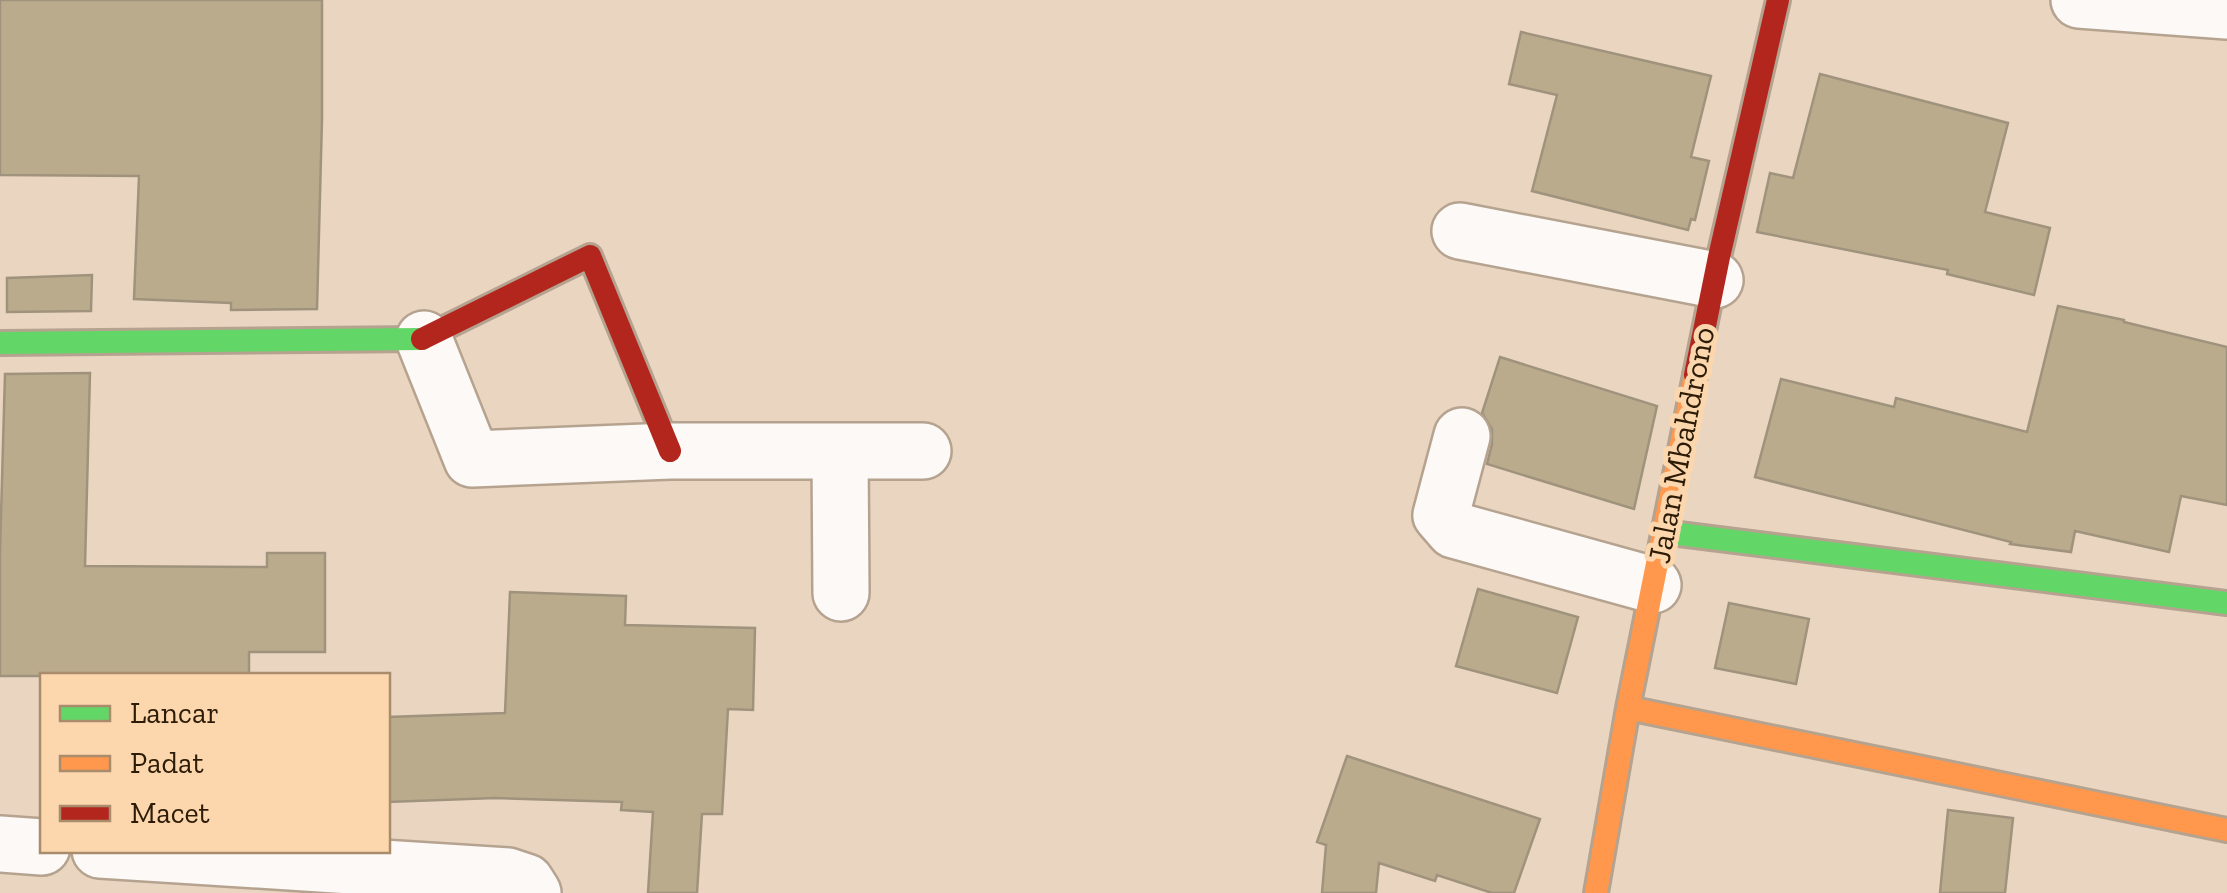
<svg xmlns="http://www.w3.org/2000/svg" width="2227" height="893" font-family="'Zilla Slab',serif">
  <rect width="100%" height="100%" fill="#ead6c0"/>
  <!-- building -->
  <path fill="#baab8c" stroke="#a0937d" stroke-width="2.5" d="M0,0H322V119L317,309L231,310V303L134,299L139,176L0,175Z
    M1521,32L1711,76L1691,157L1709,161L1695,220L1691,219L1688,230L1532,191L1557,95L1509,84Z
    M1820,74L2008,123L1985,212L2050,228L2034,295L1947,274L1948,270L1757,232L1770,173L1793,178Z
    M92,275L91,311L7,312V278Z
    M2058,306L2124,320V322L2227,347V505L2181,496L2169,552L2075,531L2071,552L2010,544L2011,542L1755,477L1781,379L1894,407L1896,398L2027,432Z
    M1500,357L1657,406L1634,509L1487,464L1492,444V429L1482,413Z
    M90,373L85,566L267,567V553H325V652H249V676H0V551L5,374Z
    M1478,589L1578,617L1557,693L1456,666Z
    M510,592L626,596L625,625L755,628L753,710L728,709L722,814H702L697,893H648L653,812L621,810L622,802L495,798L388,802V717L505,713Z
    M1729,603L1809,619L1796,684L1715,668Z
    M1347,756L1540,819L1514,893H1492L1437,875L1435,881L1379,863L1376,893H1322L1326,845L1317,842Z
    M1948,810L2013,818L2005,893H1940Z"/>
  <g fill="none" stroke-linecap="round" stroke-linejoin="round">
    <defs>
      <path id="street" d="M2079,0L2227,11
        M1460,231L1715,280
        M424,339L472,459L670,451H923
        M1462,436L1441,515L1454,530L1653,585
        M840,451L841,593
        M0,844L42,847
        M100,850L508,876L526,882L533,893"/>
      <path id="fast" d="M0,343L422,339
        M1663,532L2227,603"/>
      <path id="slow" d="M1628,708L2227,830
        M1596,893L1628,708L1695,375"/>
      <path id="jam" d="M422,339L590,256L670,451
        M1695,375L1719,257L1778,0"/>
    </defs>
    <!-- street casing -->
    <use href="#street" stroke="#b5a390" stroke-width="60"/>
    <!-- fast casing -->
    <use href="#fast" stroke="#b5a390" stroke-width="28"/>
    <!-- slow casing -->
    <use href="#slow" stroke="#b5a390" stroke-width="28"/>
    <!-- jam casing -->
    <use href="#jam" stroke="#b5a390" stroke-width="28"/>
    <!-- street -->
    <use href="#street" stroke="#fcf9f6" stroke-width="55"/>
    <!-- fast -->
    <use href="#fast" stroke="#63d668" stroke-width="22"/>
    <!-- slow -->
    <use href="#slow" stroke="#ff974d" stroke-width="22"/>
    <!-- jam -->
    <use href="#jam" stroke="#b3261e" stroke-width="22"/>
  </g>
  <g text-anchor="middle" stroke-width="10" stroke-linejoin="round" paint-order="stroke">
    <!-- street labels -->
    <g font-size="32" fill="#2c1b06" stroke="#fcd7ae">
      <text transform="translate(1681 445) rotate(-79)" y="11">Jalan Mbahdrono</text>
    </g>
  </g>
  <!-- legend -->
  <rect x="40" y="673" width="350" height="180" fill="#fcd7ae" stroke="#a98c6b" stroke-width="2.5"/>
  <rect x="60" y="706" width="50" height="15" fill="#63d668" stroke="#a98c6b" stroke-width="2.5"/>
  <text x="130" y="723" font-size="30" fill="#2c1b06">Lancar</text>
  <rect x="60" y="756" width="50" height="15" fill="#ff974d" stroke="#a98c6b" stroke-width="2.5"/>
  <text x="130" y="773" font-size="30" fill="#2c1b06">Padat</text>
  <rect x="60" y="806" width="50" height="15" fill="#b3261e" stroke="#a98c6b" stroke-width="2.5"/>
  <text x="130" y="823" font-size="30" fill="#2c1b06">Macet</text>
</svg>
